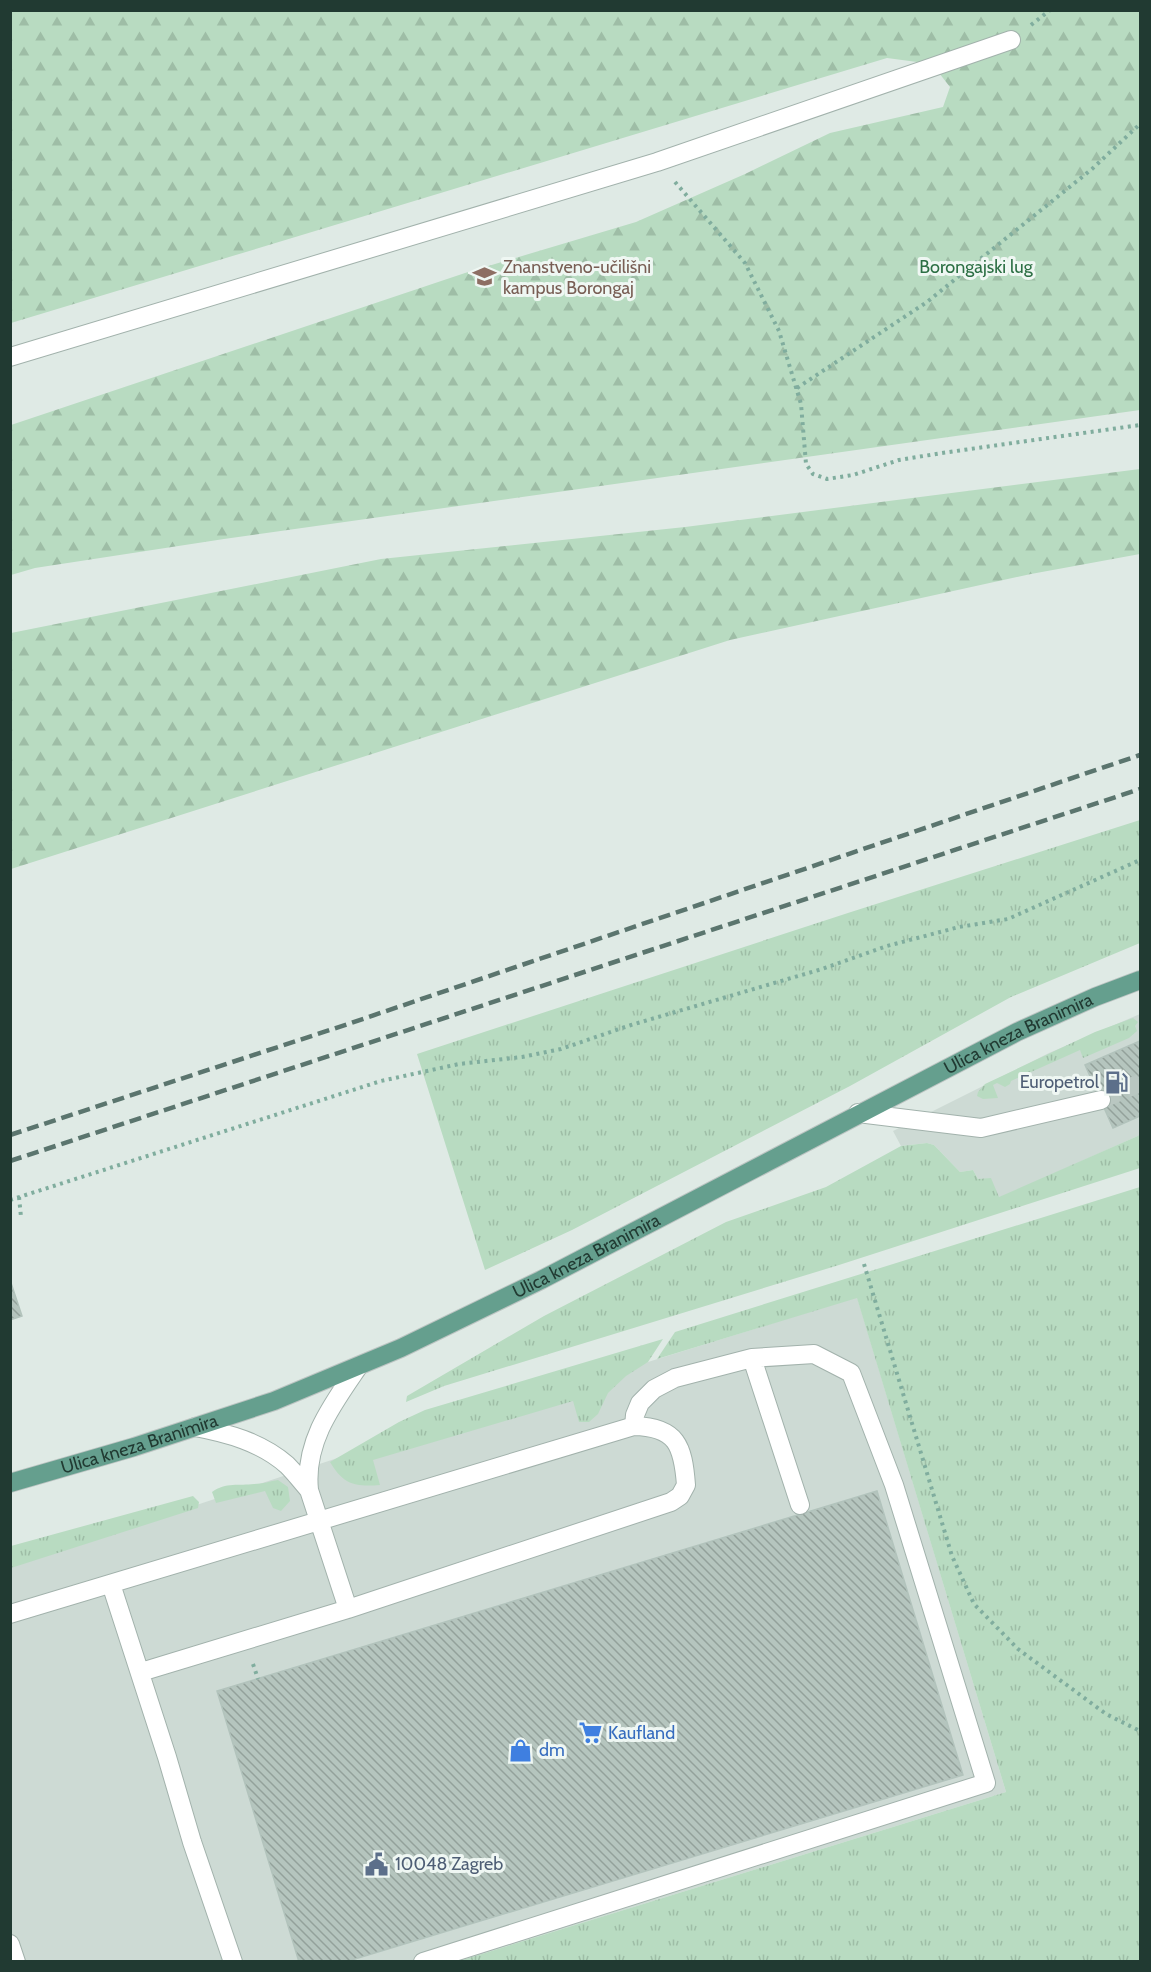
<svg xmlns="http://www.w3.org/2000/svg" width="1151" height="1972" font-family="Cabin,sans-serif">
  <defs>
    <pattern id="grass-tufts" width="24" height="20" patternUnits="userSpaceOnUse" patternTransform="scale(1.5)"><rect width="24" height="20" fill="#b8dbc1"/><path d="M3 7l-1-3M5 7V3M7 7l1-3M15 17l-1-3M17 17v-4M19 17l1-3" fill="none" stroke="#9ebda6"/></pattern>
    <pattern id="forest-firs" width="22" height="20" patternUnits="userSpaceOnUse" patternTransform="scale(1.5)"><rect width="22" height="20" fill="#b8dbc1"/><path d="M5 1l3.5 6h-7zM16 11l3.5 6h-7z" fill="#9ebda6"/></pattern>
    <pattern id="building-back-hatch" width="6" height="6" patternUnits="userSpaceOnUse" patternTransform="scale(1.5)"><rect width="6" height="6" fill="#b5c5be"/><path d="M-1 5l2 2M0 0l6 6M5-1l2 2" fill="none" stroke="#93a19b"/></pattern>
  </defs>
  <rect width="100%" height="100%" fill="#dfeae5"/>
  <!-- built -->
  <path fill="#cddad4" d="M1140,1014V1135L999,1198L978,1179L973,1170L960,1172L934,1145L927,1143L901,1146L893,1131L1049,1053Z
    M857,1297L1006,1792L459,1961H11L10,1567L449,1421L648,1362Z"/>
  <!-- grass -->
  <path fill="url(#grass-tufts)" d="M1140,820V943L1011,997L850,1086L572,1230L485,1270L417,1054L851,912Z
    M1133,1018L1138,1022L1135,1026L1137,1031L1129,1038L1083,1058L1080,1050L1011,1081L1010,1084L1005,1087L997,1083L993,1085L998,1098L983,1099L977,1096L978,1092L985,1084L1095,1032Z
    M1140,1135V1168L839,1265L444,1386L406,1402L407,1396L544,1316L726,1222L826,1187L901,1146L927,1143L934,1145L960,1172L973,1170L978,1179L991,1178L999,1197Z
    M1140,1187V1961H459L1006,1792L857,1298L657,1359L675,1332Z
    M663,1339L648,1362L626,1376L608,1393L598,1414L589,1422H579L573,1401L373,1460L380,1485C354,1487 343,1484 330,1462L399,1422L425,1410Z
    M278,1480L288,1487L290,1501L281,1511L273,1508L265,1491L216,1503L212,1492C226,1482 239,1486 254,1484C263,1484 270,1481 278,1480Z
    M193,1496L199,1502L198,1508L11,1568V1546Z"/>
  <!-- forest -->
  <path fill="url(#forest-firs)" d="M11,11H1140V410L224,539L35,568L11,575V425L465,273L636,222L745,174L830,133L943,107L950,87L932,64L887,58L11,323Z
    M1140,469V554L1031,574L730,640L11,869V633L381,559L685,527Z"/>
  <!-- building -->
  <path fill="url(#building-back-hatch)" stroke="#b2c3bc" stroke-width="1.5" d="M1140,1041V1116L1113,1128L1085,1065Z
    M10,1280L22,1316L10,1320Z
    M877,1491L963,1775L345,1962H299L217,1691Z"/>
  <g fill="none" stroke-linecap="round" stroke-linejoin="round">
    <!-- minor-tunnel -->
    <path stroke="#b9c7c1" stroke-width="18" stroke-dasharray="18 9" stroke-linecap="butt" d="M1101,1100L1140,1083"/>
    <defs>
      <path id="minor" d="M10,357L657,162L1011,40
        M858,1113L981,1128L1101,1100
        M752,1358L800,1505
        M195,1427C227,1433 261,1442 287,1465C295,1473 302,1482 309,1490
        M111,1584L167,1757L192,1842L233,1962
        M348,1609L309,1490C304,1442 332,1405 358,1367
        M10,1614L634,1426C677,1427 683,1446 686,1485L680,1496L671,1502L348,1609L141,1672
        M10,1944L16,1962
        M423,1962L986,1783L894,1485L851,1373L814,1354L752,1358L675,1378L654,1389L640,1403L635,1415L634,1426"/>
      <g id="major">
        <path id="s1" d="M10,1483L134,1447L274,1401L401,1348L541,1280L1017,1032L1095,997L1140,980"/>
      </g>
    </defs>
    <!-- minor casing -->
    <use href="#minor" stroke="#a2b2ac" stroke-width="20"/>
    <!-- major casing -->
    <use href="#major" stroke="#bcc4c2" stroke-width="20"/>
    <!-- path -->
    <path stroke="#80ad9e" stroke-width="4" stroke-dasharray="3 4.5" stroke-linecap="butt" d="M1031,25L1050,10
      M675,182L745,263L779,331L801,404L806,464L813,474L827,479L853,475L899,460L942,453L1140,425
      M797,388L927,302L1092,169L1140,124
      M19,1197L21,1217
      M10,1200L381,1081L459,1064L522,1057L561,1049L631,1025L822,969L887,946L959,927L1008,919L1140,860
      M864,1264L952,1556L974,1604L1018,1649L1106,1714L1140,1731
      M253,1664L258,1679"/>
    <!-- minor -->
    <use href="#minor" stroke="#fff" stroke-width="18"/>
    <!-- major -->
    <use href="#major" stroke="#659f8e" stroke-width="18"/>
    <!-- rail -->
    <path stroke="#5b756e" stroke-width="4.5" stroke-dasharray="12 6" stroke-linecap="butt" d="M10,1135L348,1024L1140,755
      M10,1161L1140,789"/>
  </g>
  <!-- icons -->
  <defs>
    <symbol id="university-bare" viewBox="-9 -9 18 18"><path d="M0-5L7-2L0 1L-7-2ZM-4 1L0 2.5L4 1V4Q0 6-4 4Z" fill="#8d6e63" stroke="#eff7f3" stroke-width="2.5" paint-order="stroke"/></symbol>
    <symbol id="fuel-bare" viewBox="-9 -9 18 18"><path d="M-5.5-6h7V0h2V4h1.3V-2.5L3-4.5l.8-.8L6-3V5H2.5V1h-1V6h-7ZM-4.2-4.7v3.2H.2V-4.7Z" fill="#5c6f8a" stroke="#eff7f3" stroke-width="2.5" paint-order="stroke"/></symbol>
    <symbol id="supermarket-bare" viewBox="-9 -9 18 18"><path d="M-6-5.5h2.5l.6 2H6L4.5 2H-2.5L-4.4-4H-6ZM-1.5 3.2a1.3 1.3 0 1 0 .1 0ZM3 3.2a1.3 1.3 0 1 0 .1 0Z" fill="#3f7fe0" stroke="#eff7f3" stroke-width="2.5" paint-order="stroke"/></symbol>
    <symbol id="shop-bare" viewBox="-9 -9 18 18"><path d="M-5-2.5h2.3a2.7 3.5 0 0 1 5.4 0H5L5.5 6h-11ZM-1.5-2.5h3a1.5 2.3 0 0 0-3 0Z" fill="#3f7fe0" stroke="#eff7f3" stroke-width="2.5" paint-order="stroke"/></symbol>
    <symbol id="civic-bare" viewBox="-9 -9 18 18"><path d="M-.6-6.5H3V-4.5H.6V-3L4-1V1h2V6H-6V1h2V-1L-.6-3ZM-1.2 2.5V6h2.4V2.5Z" fill="#5c6f8a" stroke="#eff7f3" stroke-width="2.5" paint-order="stroke"/></symbol>
  </defs>
  <g fill-rule="evenodd">
    <use href="#university-bare" x="468" y="260" width="33" height="33"/>
    <use href="#fuel-bare" x="1100" y="1066" width="33" height="33"/>
    <use href="#supermarket-bare" x="574" y="1716" width="33" height="33"/>
    <use href="#shop-bare" x="504" y="1734" width="33" height="33"/>
    <use href="#civic-bare" x="360" y="1848" width="33" height="33"/>
  </g>
  <g text-anchor="middle" stroke-width="6" stroke-linejoin="round" paint-order="stroke">
    <!-- education labels -->
    <g font-size="18" fill="#785e54" stroke="#eff7f3" text-anchor="start">
      <text x="503" y="273">Znanstveno-učilišni<tspan x="503" dy="21">kampus Borongaj</tspan></text>
    </g>
    <!-- park labels -->
    <g font-size="18" fill="#2c6f44" stroke="#eff7f3">
      <text x="976" y="273">Borongajski lug</text>
    </g>
    <!-- street labels -->
    <g font-size="18" fill="#213a32" stroke="#eff7f3">
      <text dy="6" stroke="none"><textPath href="#s1" startOffset="1107">Ulica kneza Branimira</textPath></text>
      <text dy="6" stroke="none"><textPath href="#s1" startOffset="621">Ulica kneza Branimira</textPath></text>
      <text dy="6" stroke="none"><textPath href="#s1" startOffset="135">Ulica kneza Branimira</textPath></text>
    </g>
    <!-- service labels -->
    <g font-size="18" fill="#4e5e75" stroke="#eff7f3" text-anchor="end">
      <text x="1099" y="1088">Europetrol</text>
      <text x="395" y="1870" text-anchor="start">10048 Zagreb</text>
    </g>
    <!-- shop labels -->
    <g font-size="18" fill="#366cbe" stroke="#eff7f3" text-anchor="start">
      <text x="608" y="1739">Kaufland</text>
      <text x="539" y="1756">dm</text>
    </g>
  </g>
  <!-- border -->
  <rect width="1151" height="1972" fill="none" stroke="#213a32" stroke-width="24"/>
</svg>
